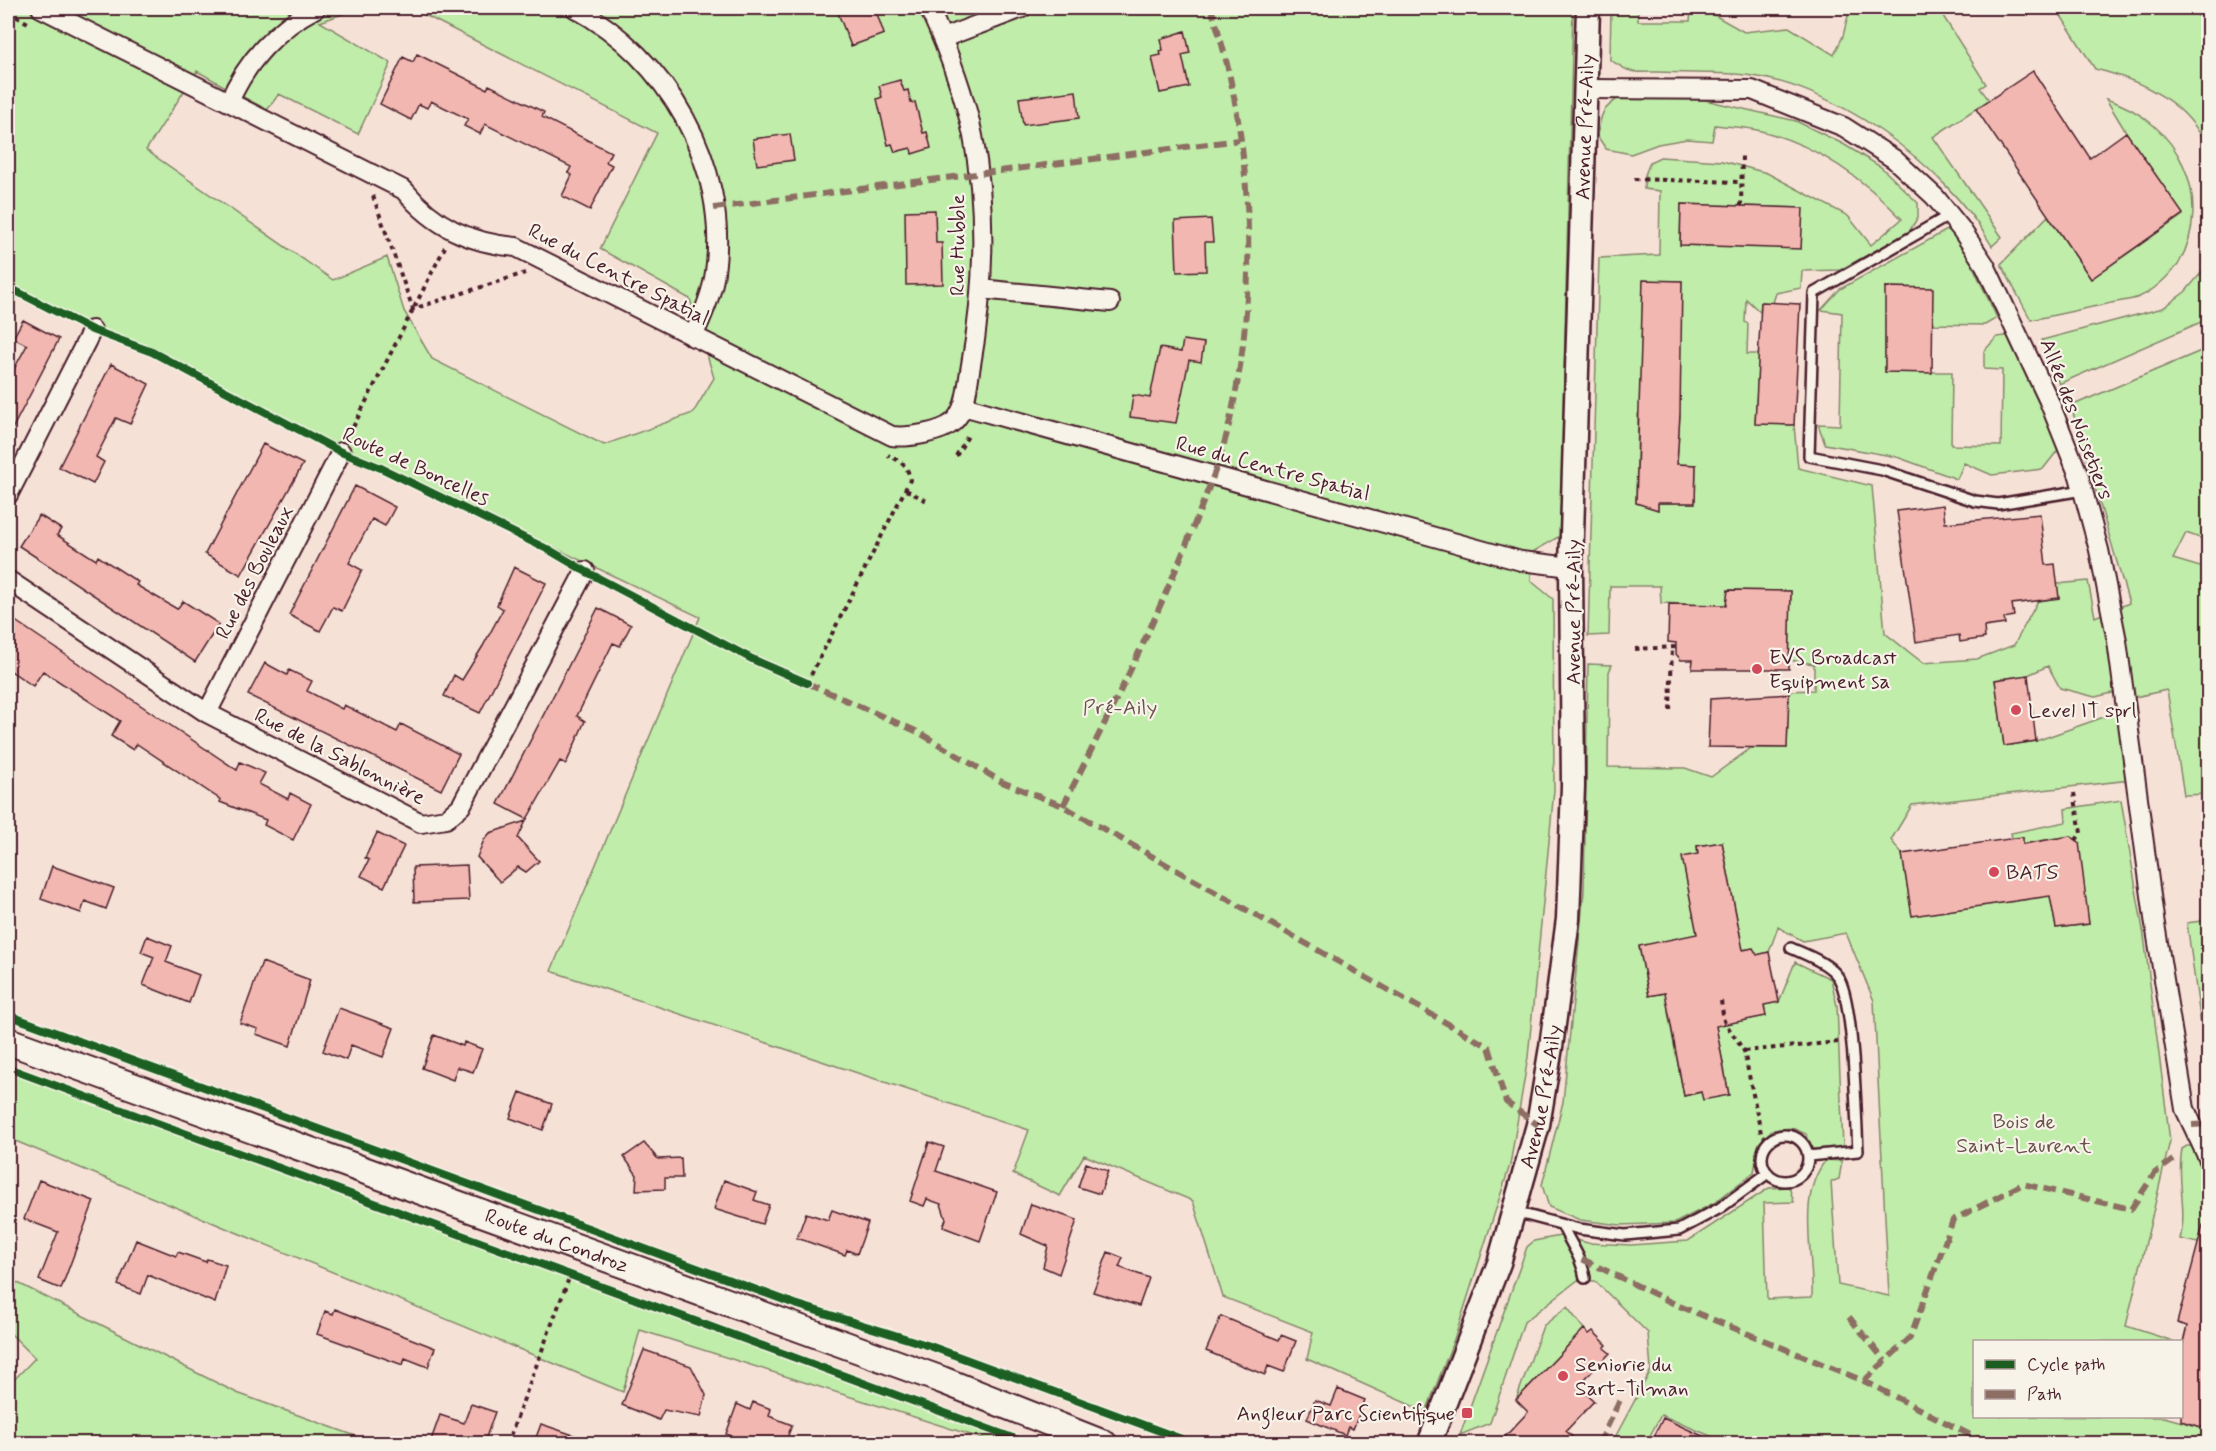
<svg xmlns="http://www.w3.org/2000/svg" width="2216" height="1451" font-family="Mynerve,sans-serif">
  <rect width="100%" height="100%" fill="#f6e1d7"/>
  <filter id="ink" filterUnits="userSpaceOnUse"><feTurbulence type="fractalNoise" baseFrequency=".0167" numOctaves="2"/><feDisplacementMap in="SourceGraphic" scale="12" xChannelSelector="R" yChannelSelector="G"/><feConvolveMatrix kernelMatrix="1 2 1 2 8 2 1 2 1" color-interpolation-filters="sRGB"/></filter>
  <g filter="url(#ink)">
    <!-- green -->
    <path fill="#c0edaa" stroke="#85866a" stroke-width="1.5" fill-rule="evenodd" d="M8,8H359L320,22L391,63L358,134L279,94L267,110L197,71L146,150L333,280L387,257L404,311L432,359L604,445L693,413L714,378L690,299L600,249L657,133L411,8H1573L1560,536L1531,553V581L1553,599L1554,790L1528,1057L1510,1165L1456,1334L1426,1412L1307,1359L1313,1332L1223,1297L1193,1201L1084,1155L1060,1196L1013,1174L1029,1130L551,971L700,617L8,288Z
      M1611,8H1638V21H1690L1691,10L1713,8L1714,15L1744,32L1789,27L1834,55L1843,36L1850,8H1938L1986,84L1980,88L1989,100L1933,137L2002,237L1992,246C1945,164 1831,80 1735,74C1709,73 1683,73 1657,72C1649,72 1638,73 1630,71C1623,69 1616,63 1610,60Z
      M2056,8H2208V149C2189,103 2141,80 2095,69Z
      M1623,95L1705,100L1796,121L1843,144L1881,167L1918,203V217L1909,232L1840,270L1802,271L1801,288L1776,293L1773,303L1761,302L1760,312L1746,299L1745,322L1748,324L1747,354H1759L1755,423L1794,425L1798,468L1872,486L1885,633L1923,663L1977,659L2014,645L2038,601L2059,598L2057,584L2088,581L2095,617L2129,603L2071,406L2208,348V541L2186,533L2173,559L2207,569L2208,794L2184,795L2167,690L2135,697L2134,688L2095,697L2060,688L2048,666L2028,675L1995,680L2004,746L2036,741L2121,711L2130,780L1912,805L1891,840L1902,854L1912,916L2030,899L2048,884L2056,928L2089,924L2077,847L2080,843L2072,837L2070,840L2056,838L2023,844V837L2012,838L2011,833L2066,822L2065,809L2121,800L2144,936L2170,1141L2126,1326L2173,1341L1974,1342V1416L2164,1417L2208,1429V1443H1727L1661,1415L1646,1443H1612L1651,1370L1648,1333L1595,1281L1578,1280L1524,1322L1490,1423L1460,1435L1527,1247L1534,1241L1560,1236L1588,1243L1631,1245L1688,1241L1769,1188L1789,1187L1794,1202L1764,1203L1767,1299L1812,1297C1814,1254 1796,1196 1826,1160L1842,1161L1839,1179L1831,1182L1838,1285L1889,1296L1874,1001L1846,933L1803,941L1778,927L1769,952L1757,955L1753,948L1735,951L1741,939L1722,842L1697,846L1701,954L1639,947L1649,996L1673,992L1668,1012L1684,1096L1701,1092L1704,1099L1729,1095L1715,1023L1726,1001L1731,1023L1766,1016L1764,1005L1779,1002L1795,962L1831,979L1837,1006L1843,1147L1814,1150L1806,1134L1792,1128L1772,1130L1759,1143L1754,1172L1714,1203L1675,1223L1620,1225L1580,1220L1549,1207L1542,1185L1563,1102L1584,891L1588,664L1612,665L1609,672L1608,767L1685,768L1711,777L1751,748H1787L1789,691L1814,690V664L1789,660L1791,591L1728,590L1726,610L1705,605L1661,603L1660,586H1610L1609,635L1588,636L1599,258L1659,255L1660,191L1644,189L1645,175L1650,162L1660,157L1722,161L1767,173L1848,216L1871,245L1902,219C1863,178 1817,145 1761,131C1747,127 1730,127 1715,125L1712,141L1687,139L1658,144L1631,154L1606,149L1598,137C1600,112 1603,108 1623,95ZM1681,204L1802,208L1801,248L1680,245ZM1643,281H1682L1675,413L1680,414L1677,464L1696,465L1695,503H1658V510L1636,503L1638,414L1648,413L1640,401Z
      M2106,99C2178,121 2216,198 2178,265C2167,277 2154,291 2139,297C2129,301 2117,301 2107,304C2082,309 2056,315 2031,320L2001,264L2048,216L2091,279L2183,215L2126,132Z
      M1949,229L1971,262L1997,318L1985,325L1932,324V288L1886,287L1885,372H1952L1951,445L2001,446L2002,370L1984,369V351L1997,337L2014,335L2058,450L2043,469L1992,475L1964,463L1957,479L1897,457L1825,444L1818,424L1840,425L1842,313L1821,310L1840,289Z
      M2208,265V319L2059,384L2042,340L2163,308L2185,292Z
      M2208,920V1076L2187,923Z
      M8,1071L887,1395L1012,1443H996L640,1330L623,1392L8,1138Z
      M2187,1146H2194L2208,1170V1239L2198,1243L2180,1239C2188,1209 2176,1180 2182,1149Z
      M8,1278L237,1393L375,1443H18L8,1417V1386L35,1358L8,1331Z
      M1567,1307L1584,1329L1516,1400L1543,1326Z"/>
    <!-- building -->
    <path fill="#f2b7b0" stroke="#4a1f2b" stroke-width="1.5" d="M836,8H875L884,34L851,46Z
      M1185,31L1190,53L1182,55L1189,87L1160,93L1152,57L1161,55L1160,51L1163,50L1161,39Z
      M417,54L487,89L489,85L544,112L542,117L611,152L606,162L612,165L590,210L562,196L572,175L568,173L571,167L485,124L480,134L464,126L468,119L431,101L427,108L419,104L411,120L380,104L403,57L413,62Z
      M2033,71L2090,158L2126,132L2183,214L2091,279L1976,109Z
      M900,80L904,91L908,90L911,103L915,102L923,133L927,132L931,148L912,154L911,148L895,152L892,144L888,145L877,99L882,97L879,86Z
      M1076,91L1079,118L1023,125L1019,98Z
      M790,134L794,160L757,165L753,139Z
      M1681,204L1803,208L1801,249L1680,245Z
      M935,210L936,243H942L943,284L906,285L905,211Z
      M1211,219L1213,242H1205L1206,271L1177,272L1175,221Z
      M1643,280L1682,281L1680,414L1677,464L1696,465L1695,503H1658V510L1636,503Z
      M1885,287L1933,288L1932,373L1885,372Z
      M1761,302L1800,304L1794,425L1755,424Z
      M23,320L59,339L8,437V380L27,345L13,338Z
      M1183,340L1204,343L1201,362L1189,360L1176,423L1130,417L1133,395L1150,398L1160,348L1181,352Z
      M111,364L149,384L130,424L116,418L96,457L104,462L93,484L59,467Z
      M263,444L303,464L241,575L205,554Z
      M355,486L395,507L385,526L372,519L349,563L362,570L342,611L333,607L320,631L289,615Z
      M1943,505L1945,523L2040,514L2046,565L2055,564L2059,598L2012,604L2014,616L2004,618L2005,624L1984,627L1985,638L1960,642L1959,635L1916,642L1897,511Z
      M39,515L61,529L57,535L96,560L98,556L138,582L136,585L177,609L183,601L219,624L195,662L19,546Z
      M514,567L546,583L480,713L444,696L454,675L462,680L483,646L503,609L497,605Z
      M1728,590L1791,591L1789,669H1692L1693,660H1681L1676,654V643L1668,642L1669,604L1726,605Z
      M598,608L631,625L620,646L613,643L577,716L585,721L566,764L560,761L527,819L498,804Z
      M8,616L237,770L240,762L265,773L259,784L288,799L290,793L311,804L293,840L264,825L266,820L220,802L221,800L137,744L133,750L111,736L120,721L43,671L33,686L8,669Z
      M265,663L287,675L289,670L312,681L307,691L342,709L344,705L397,732L401,724L459,754L441,790L248,695Z
      M2028,675L2036,741L2004,746L1995,680Z
      M1789,694L1787,748L1708,747L1710,699Z
      M526,821L518,838L539,861L526,872L518,867L500,882L477,857L484,840L490,833Z
      M377,833L404,846L384,887L361,876L369,860L365,858Z
      M2070,836L2079,842L2089,924L2056,928L2050,896L1912,916L1902,854L2023,837V844Z
      M1722,842L1743,950L1753,948L1757,955L1769,952L1779,1002L1764,1005L1766,1016L1716,1026L1729,1095L1703,1100L1701,1092L1684,1096L1665,993L1649,996L1639,946L1697,934L1682,857L1698,854L1697,846Z
      M467,865L469,900L414,902L413,867Z
      M52,866L114,888L106,909L85,901L81,913L41,899Z
      M147,936L172,946L166,962L199,975L189,1003L143,985L154,957L141,952Z
      M262,962L310,980L290,1046L256,1034L258,1029L240,1023Z
      M339,1008L394,1028L383,1057L351,1045L346,1060L323,1051Z
      M434,1035L463,1046L464,1042L482,1049L473,1072L457,1067L453,1080L422,1068Z
      M520,1092L552,1104L543,1130L510,1118Z
      M929,1142L944,1147L936,1171L997,1192L980,1241L943,1227L946,1219L941,1204L927,1199L924,1206L910,1201Z
      M644,1143L658,1159L681,1158L682,1178H665V1189L636,1190L637,1175L624,1157Z
      M1086,1163L1108,1171L1100,1194L1078,1187Z
      M39,1180L94,1201L61,1289L39,1280L58,1232L24,1219Z
      M724,1180L757,1192L754,1200L769,1205L762,1224L714,1209Z
      M1031,1204L1077,1220L1059,1274L1043,1267L1048,1246L1021,1234Z
      M832,1210L868,1223L857,1254L847,1250L845,1255L797,1238L806,1213L828,1220Z
      M2203,1225L2208,1226V1429L2181,1421V1351L2187,1326L2177,1323Z
      M136,1240L176,1256L178,1252L206,1262L207,1259L226,1265L215,1303L148,1275L141,1294L118,1285Z
      M1108,1252L1123,1258L1119,1267L1149,1278L1139,1306L1093,1292Z
      M335,1309L435,1348L428,1367L405,1358L403,1365L317,1334L325,1311L333,1314Z
      M1221,1316L1279,1340L1281,1335L1296,1341L1284,1372L1268,1366L1265,1375L1206,1351Z
      M1584,1329L1589,1334L1593,1331L1607,1345L1604,1348L1610,1353L1578,1386L1594,1401L1566,1431L1579,1443H1499L1528,1412L1516,1400Z
      M644,1350L691,1366L706,1395L701,1417L664,1410L659,1420L622,1405Z
      M1338,1389L1365,1400L1353,1429L1348,1427L1345,1435L1307,1419L1315,1400L1331,1406Z
      M753,1402L771,1409L769,1416L792,1425L785,1443H752L726,1434L737,1404L750,1410Z
      M471,1404L495,1412L484,1443H430L440,1415L464,1423Z
      M1663,1418L1718,1443H1651Z
      M541,1424L591,1441L590,1443H534Z"/>
    <g fill="none" stroke-linecap="round" stroke-linejoin="round">
      <defs>
        <path id="service" d="M1950,215L1814,293L1809,456L1882,470L1975,501L1998,504L2083,490
          M1791,948C1806,955 1829,963 1838,977C1854,1000 1856,1117 1858,1151L1808,1156
          M1762 1158a23 23 0 1 1 46 0a23 23 0 1 1-46 0Z
          M1515,1212L1579,1229L1625,1235L1679,1230L1720,1208L1768,1173
          M1563,1227C1571,1245 1582,1258 1585,1278"/>
        <path id="minor" d="M41,8L404,190C434,226 469,243 516,247L892,436C907,438 941,433 953,422C966,411 967,388 970,371C984,293 988,215 973,136C964,92 947,48 929,8
          M575,8C666,57 730,165 715,272C712,295 702,316 693,337
          M943,38L1022,8
          M1586,89L1752,90L1844,127L1894,159L1935,197L1961,229L1985,265L2048,399L2079,476L2099,550L2117,641L2154,918L2185,1109L2208,1158
          M229,102C246,62 277,28 316,8
          M981,289L1110,302
          M963,406L1521,561L1571,567
          M8,495L92,330
          M8,580L207,713L421,823L446,819L461,806L585,571
          M207,713L341,452"/>
        <g id="tertiary">
          <path id="s1" d="M1429,1444L1499,1263L1538,1125L1551,1047L1568,919L1573,786L1571,567L1588,8"/>
        </g>
        <g id="secondary">
          <path id="s2" d="M8,1041L942,1380L1104,1444"/>
        </g>
      </defs>
      <!-- service casing -->
      <use href="#service" stroke="#4a1f2b" stroke-width="14"/>
      <!-- minor casing -->
      <use href="#minor" stroke="#4a1f2b" stroke-width="22"/>
      <!-- tertiary casing -->
      <use href="#tertiary" stroke="#4a1f2b" stroke-width="27"/>
      <!-- secondary casing -->
      <use href="#secondary" stroke="#4a1f2b" stroke-width="30"/>
      <!-- path -->
      <path stroke="#4a1f2b" stroke-width="4" stroke-dasharray="4.5 4.5" stroke-linecap="butt" d="M8,12L28,23
        M1634,179L1741,182
        M373,196L413,309L525,273
        M1741,206L1742,154
        M349,435L445,247
        M956,456L968,436
        M906,490L929,502
        M1635,649L1676,647
        M807,683L910,480C908,465 901,462 888,455
        M1670,710L1672,647
        M2074,793L2081,833L2076,840
        M1721,1001L1724,1021L1744,1051L1761,1133L1769,1142
        M1744,1051L1839,1042
        M507,1444L572,1270"/>
      <!-- service -->
      <use href="#service" stroke="#f7f3e8" stroke-width="9"/>
      <!-- minor -->
      <use href="#minor" stroke="#f7f3e8" stroke-width="18"/>
      <!-- tertiary -->
      <use href="#tertiary" stroke="#f7f3e8" stroke-width="22"/>
      <!-- secondary -->
      <use href="#secondary" stroke="#f7f3e8" stroke-width="26"/>
      <!-- quiet -->
      <path stroke="#8d6e63" stroke-width="6" stroke-dasharray="12 6" stroke-linecap="butt" d="M2192,8L2208,21
        M714,208L1239,140
        M807,683L918,732L1002,782L1063,806L1489,1047L1506,1102L1538,1125
        M1063,806C1108,717 1153,628 1190,535C1204,500 1219,465 1228,429C1260,296 1254,137 1211,8
        M2192,1125L2208,1124
        M1582,1259L1677,1305L1864,1381L1988,1444
        M1849,1317L1885,1361
        M1864,1381L1910,1338L1953,1220L2023,1184L2131,1209L2155,1173L2173,1160
        M1599,1444L1620,1400"/>
      <defs>
        <path id="cycleway" d="M8,287L92,330L152,352L341,452L381,468L551,551L585,571L752,659L807,683
          M8,1015L795,1304L930,1346L1195,1444
          M8,1068L1029,1444"/>
      </defs>
      <!-- cycleway casing -->
      <use href="#cycleway" stroke="#f7f3e8" stroke-width="11"/>
      <!-- cycleway -->
      <use href="#cycleway" stroke="#1b5e20" stroke-width="8"/>
    </g>
  </g>
  <!-- markers -->
  <g fill="#d1495b" stroke="#f7f3e8" stroke-width="2">
    <circle cx="1757" cy="669" r="6"/>
    <circle cx="2016" cy="710" r="6"/>
    <circle cx="1994" cy="872" r="6"/>
    <circle cx="1563" cy="1376" r="6"/>
    <rect x="1461" y="1407" width="12" height="12" rx="3"/>
  </g>
  <g text-anchor="middle" stroke-width="4.5" stroke-linejoin="round" paint-order="stroke">
    <!-- street labels -->
    <g font-size="21" fill="#4a1f2b" stroke="#f7f3e8">
      <text dy="7" stroke="none"><textPath href="#s1" startOffset="1338">Avenue Pré-Aily</textPath></text>
      <text transform="translate(957 245) rotate(-90)" y="7">Rue Hubble</text>
      <text transform="translate(619 274) rotate(27)" y="7">Rue du Centre Spatial</text>
      <text transform="translate(2077 419) rotate(69)" y="7">Allée des Noisetiers</text>
      <text transform="translate(416 466) rotate(25)" y="7">Route de Boncelles</text>
      <text transform="translate(1273 468) rotate(15)" y="7">Rue du Centre Spatial</text>
      <text transform="translate(254 572) rotate(-63)" y="7">Rue des Bouleaux</text>
      <text transform="translate(1573 612) rotate(-90)" y="7">Avenue Pré-Aily</text>
      <text transform="translate(340 756) rotate(27)" y="7">Rue de la Sablonnière</text>
      <text dy="7" stroke="none"><textPath href="#s1" startOffset="366">Avenue Pré-Aily</textPath></text>
      <text dy="7" stroke="none"><textPath href="#s2" startOffset="584">Route du Condroz</textPath></text>
    </g>
    <!-- poi labels -->
    <g font-size="21" fill="#4a1f2b" stroke="#f7f3e8" text-anchor="start">
      <text x="1769" y="664">EVS Broadcast<tspan x="1769" dy="24">Equipment sa</tspan></text>
      <text x="2028" y="717">Level IT sprl</text>
      <text x="2006" y="879">BATS</text>
      <text x="1575" y="1371">Seniorie du<tspan x="1575" dy="24">Sart-Tilman</tspan></text>
      <text x="1455" y="1420" text-anchor="end">Angleur Parc Scientifique</text>
    </g>
    <!-- park labels -->
    <g font-size="21" fill="#68524b" stroke="#f7f3e8">
      <text x="1120" y="714">Pré-Aily</text>
      <text x="2024" y="1128">Bois de<tspan x="2024" dy="24">Saint-Laurent</tspan></text>
    </g>
  </g>
  <!-- margin -->
  <rect width="2216" height="1451" fill="none" stroke="#f7f3e8" stroke-width="30"/>
  <rect x="15" y="15" width="2186" height="1421" fill="none" stroke="#4a1f2b" stroke-width="2" filter="url(#ink)"/>
  <!-- legend -->
  <rect x="1973" y="1340" width="210" height="78" fill="#f7f3e8" stroke="#b29e9c" stroke-width="1.5"/>
  <rect x="1985" y="1360" width="30" height="9" fill="#1b5e20" stroke="#b29e9c" stroke-width="1.5"/>
  <text x="2027" y="1370" font-size="18" fill="#4a1f2b">Cycle path</text>
  <rect x="1985" y="1390" width="30" height="9" fill="#8d6e63" stroke="#b29e9c" stroke-width="1.5"/>
  <text x="2027" y="1400" font-size="18" fill="#4a1f2b">Path</text>
</svg>
